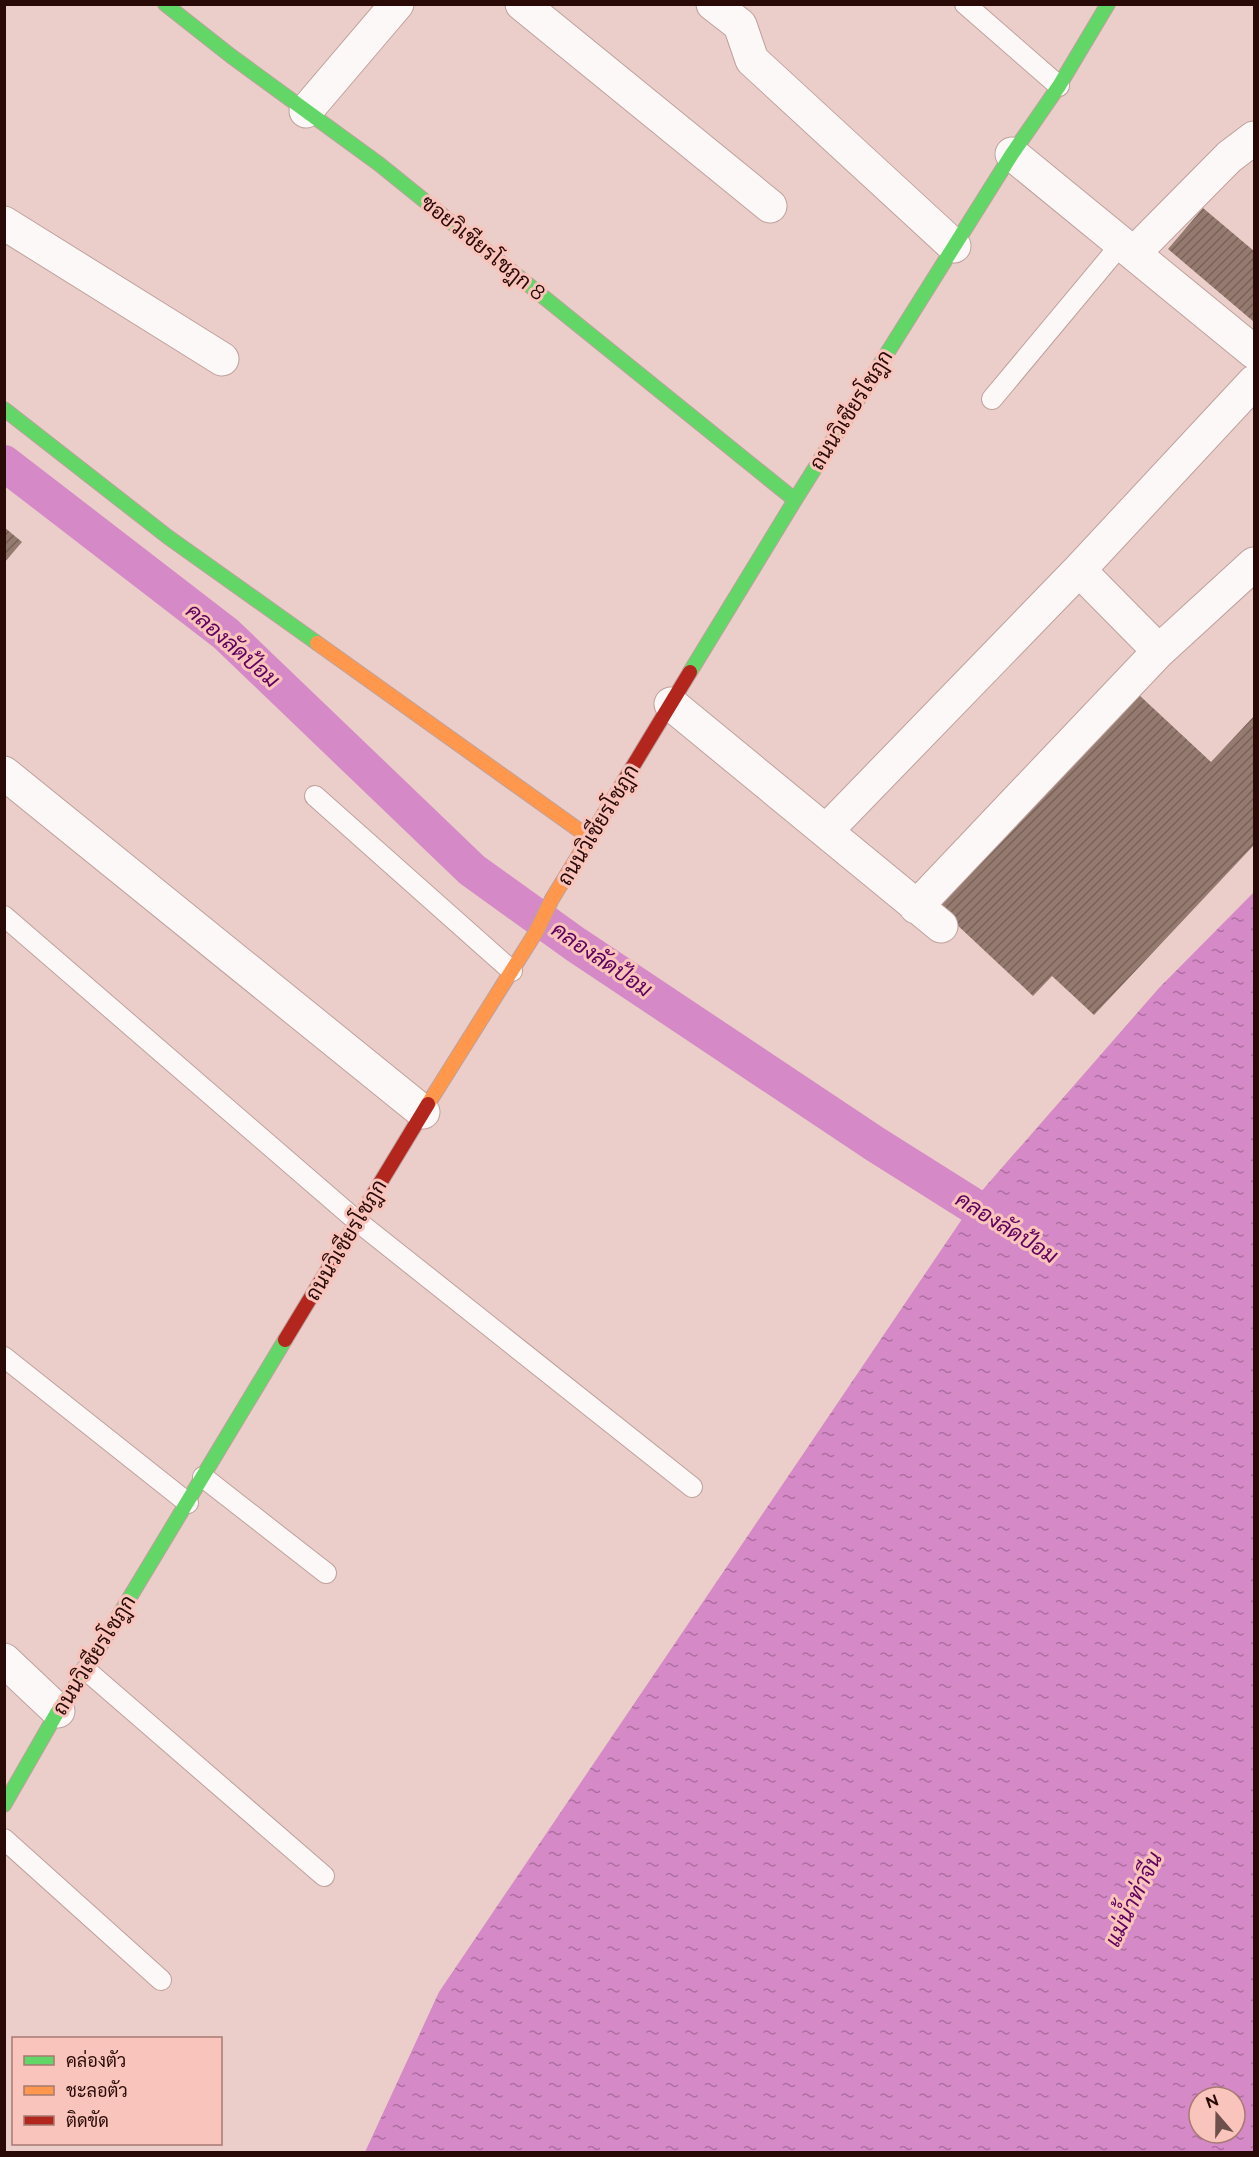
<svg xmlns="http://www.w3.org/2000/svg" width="1259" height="2157" font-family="Raleway,Sarabun,sans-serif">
  <defs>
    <pattern id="water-ripples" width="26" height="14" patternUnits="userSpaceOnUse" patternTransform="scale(1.5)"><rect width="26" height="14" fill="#d589c6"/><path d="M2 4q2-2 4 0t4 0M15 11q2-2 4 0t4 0" fill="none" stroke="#ad6e9f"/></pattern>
    <pattern id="building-hatch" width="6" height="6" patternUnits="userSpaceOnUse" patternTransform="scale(1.5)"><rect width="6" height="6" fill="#947a6f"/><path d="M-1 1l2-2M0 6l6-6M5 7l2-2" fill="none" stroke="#796259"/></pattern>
  </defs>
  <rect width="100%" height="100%" fill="#ebcec9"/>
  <!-- water -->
  <path fill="url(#water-ripples)" fill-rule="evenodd" d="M1254,892V2152H365L439,1992L979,1194L1159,988ZM1199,2097H1235V2133H1199Z"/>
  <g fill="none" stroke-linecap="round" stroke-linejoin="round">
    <!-- canal -->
    <path stroke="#d589c6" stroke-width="36" d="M4,463L226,634L472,870L575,944L875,1144L1013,1231"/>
  </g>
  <!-- building -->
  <path fill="url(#building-hatch)" d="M1203,208L1254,251V322L1168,249Z
    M4,527L22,542L4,563Z
    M1138,694L1211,762L1254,716V845L1094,1015L1052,976L1033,996L938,907Z"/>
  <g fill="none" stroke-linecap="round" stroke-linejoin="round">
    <defs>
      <path id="lane" d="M965,4L1059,86
        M992,399L1122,243
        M315,796L512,971
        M4,916L357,1221L692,1487
        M4,1357L188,1503
        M203,1477L326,1573
        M86,1670L324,1876
        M4,1839L161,1980"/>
      <path id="street" d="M522,4L770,206
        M713,4L740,25L752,60L954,246
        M306,111L397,4
        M1012,154L1254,352
        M4,223L222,359
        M1134,253L1229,157L1254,138
        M1159,651L1254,564
        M671,704L941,926
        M4,773L423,1112
        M826,831L1079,570L1254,382
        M916,907L1159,651L1079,570
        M4,1660L58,1711"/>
      <path id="fast" d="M165,4L231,56L379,164L795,500
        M4,409L168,537L317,643
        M690,672L795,500L1012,154L1059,86L1108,4
        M4,1805L58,1711L86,1670L285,1340"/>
      <path id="slow" d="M317,643L590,838
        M428,1104L536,932L552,899L604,814"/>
      <path id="jam" d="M604,814L690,672
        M285,1340L428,1104"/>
    </defs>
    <!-- lane casing -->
    <use href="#lane" stroke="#bea19d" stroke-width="22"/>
    <!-- street casing -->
    <use href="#street" stroke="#bea19d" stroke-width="35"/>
    <!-- fast casing -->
    <use href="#fast" stroke="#bea19d" stroke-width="16"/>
    <!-- slow casing -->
    <use href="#slow" stroke="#bea19d" stroke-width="16"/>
    <!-- jam casing -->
    <use href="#jam" stroke="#bea19d" stroke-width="16"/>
    <!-- lane -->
    <use href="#lane" stroke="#fcf8f7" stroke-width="20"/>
    <!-- street -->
    <use href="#street" stroke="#fcf8f7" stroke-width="33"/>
    <!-- fast -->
    <use href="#fast" stroke="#63d668" stroke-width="14"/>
    <!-- slow -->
    <use href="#slow" stroke="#ff974d" stroke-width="14"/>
    <!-- jam -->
    <use href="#jam" stroke="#b3261e" stroke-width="14"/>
  </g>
  <g text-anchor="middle" stroke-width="6" stroke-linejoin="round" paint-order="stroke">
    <!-- street labels -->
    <g font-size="21" fill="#290a07" stroke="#f9c4bb">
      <text transform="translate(483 248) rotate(39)" y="7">ซอยวิเชียรโชฎก 8</text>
      <text transform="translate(851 410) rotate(-58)" y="7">ถนนวิเชียรโชฎก</text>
      <text transform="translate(598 825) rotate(-59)" y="7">ถนนวิเชียรโชฎก</text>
      <text transform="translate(346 1240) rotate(-59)" y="7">ถนนวิเชียรโชฎก</text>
      <text transform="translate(94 1655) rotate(-58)" y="7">ถนนวิเชียรโชฎก</text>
    </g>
    <!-- water labels -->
    <g font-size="22" font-style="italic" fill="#60015e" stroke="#f9c4bb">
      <text transform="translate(233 645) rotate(41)" y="8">คลองลัดป้อม</text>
      <text transform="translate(602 959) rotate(34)" y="8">คลองลัดป้อม</text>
      <text transform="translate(1007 1227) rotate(32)" y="8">คลองลัดป้อม</text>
      <text transform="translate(1133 1899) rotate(-64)" y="8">แม่น้ำท่าจีน</text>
    </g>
  </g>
  <!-- border -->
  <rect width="1259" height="2157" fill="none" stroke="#290a07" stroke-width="12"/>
  <!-- legend -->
  <rect x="12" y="2037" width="210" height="108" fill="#f9c4bb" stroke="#a67a73" stroke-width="1.5"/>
  <rect x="24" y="2056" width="30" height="9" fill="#63d668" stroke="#a67a73" stroke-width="1.5"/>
  <text x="66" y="2067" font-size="18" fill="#290a07">คล่องตัว</text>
  <rect x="24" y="2086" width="30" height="9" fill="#ff974d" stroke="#a67a73" stroke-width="1.5"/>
  <text x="66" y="2097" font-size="18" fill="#290a07">ชะลอตัว</text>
  <rect x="24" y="2116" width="30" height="9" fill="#b3261e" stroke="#a67a73" stroke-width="1.5"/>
  <text x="66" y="2127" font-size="18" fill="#290a07">ติดขัด</text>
  <!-- north arrow -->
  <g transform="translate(1217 2115) rotate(340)"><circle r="28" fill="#f9c4bb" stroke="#a67a73" stroke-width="1.5"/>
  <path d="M0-4.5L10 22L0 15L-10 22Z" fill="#6d4f4b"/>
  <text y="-9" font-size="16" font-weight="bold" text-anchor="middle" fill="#290a07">N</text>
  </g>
</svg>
